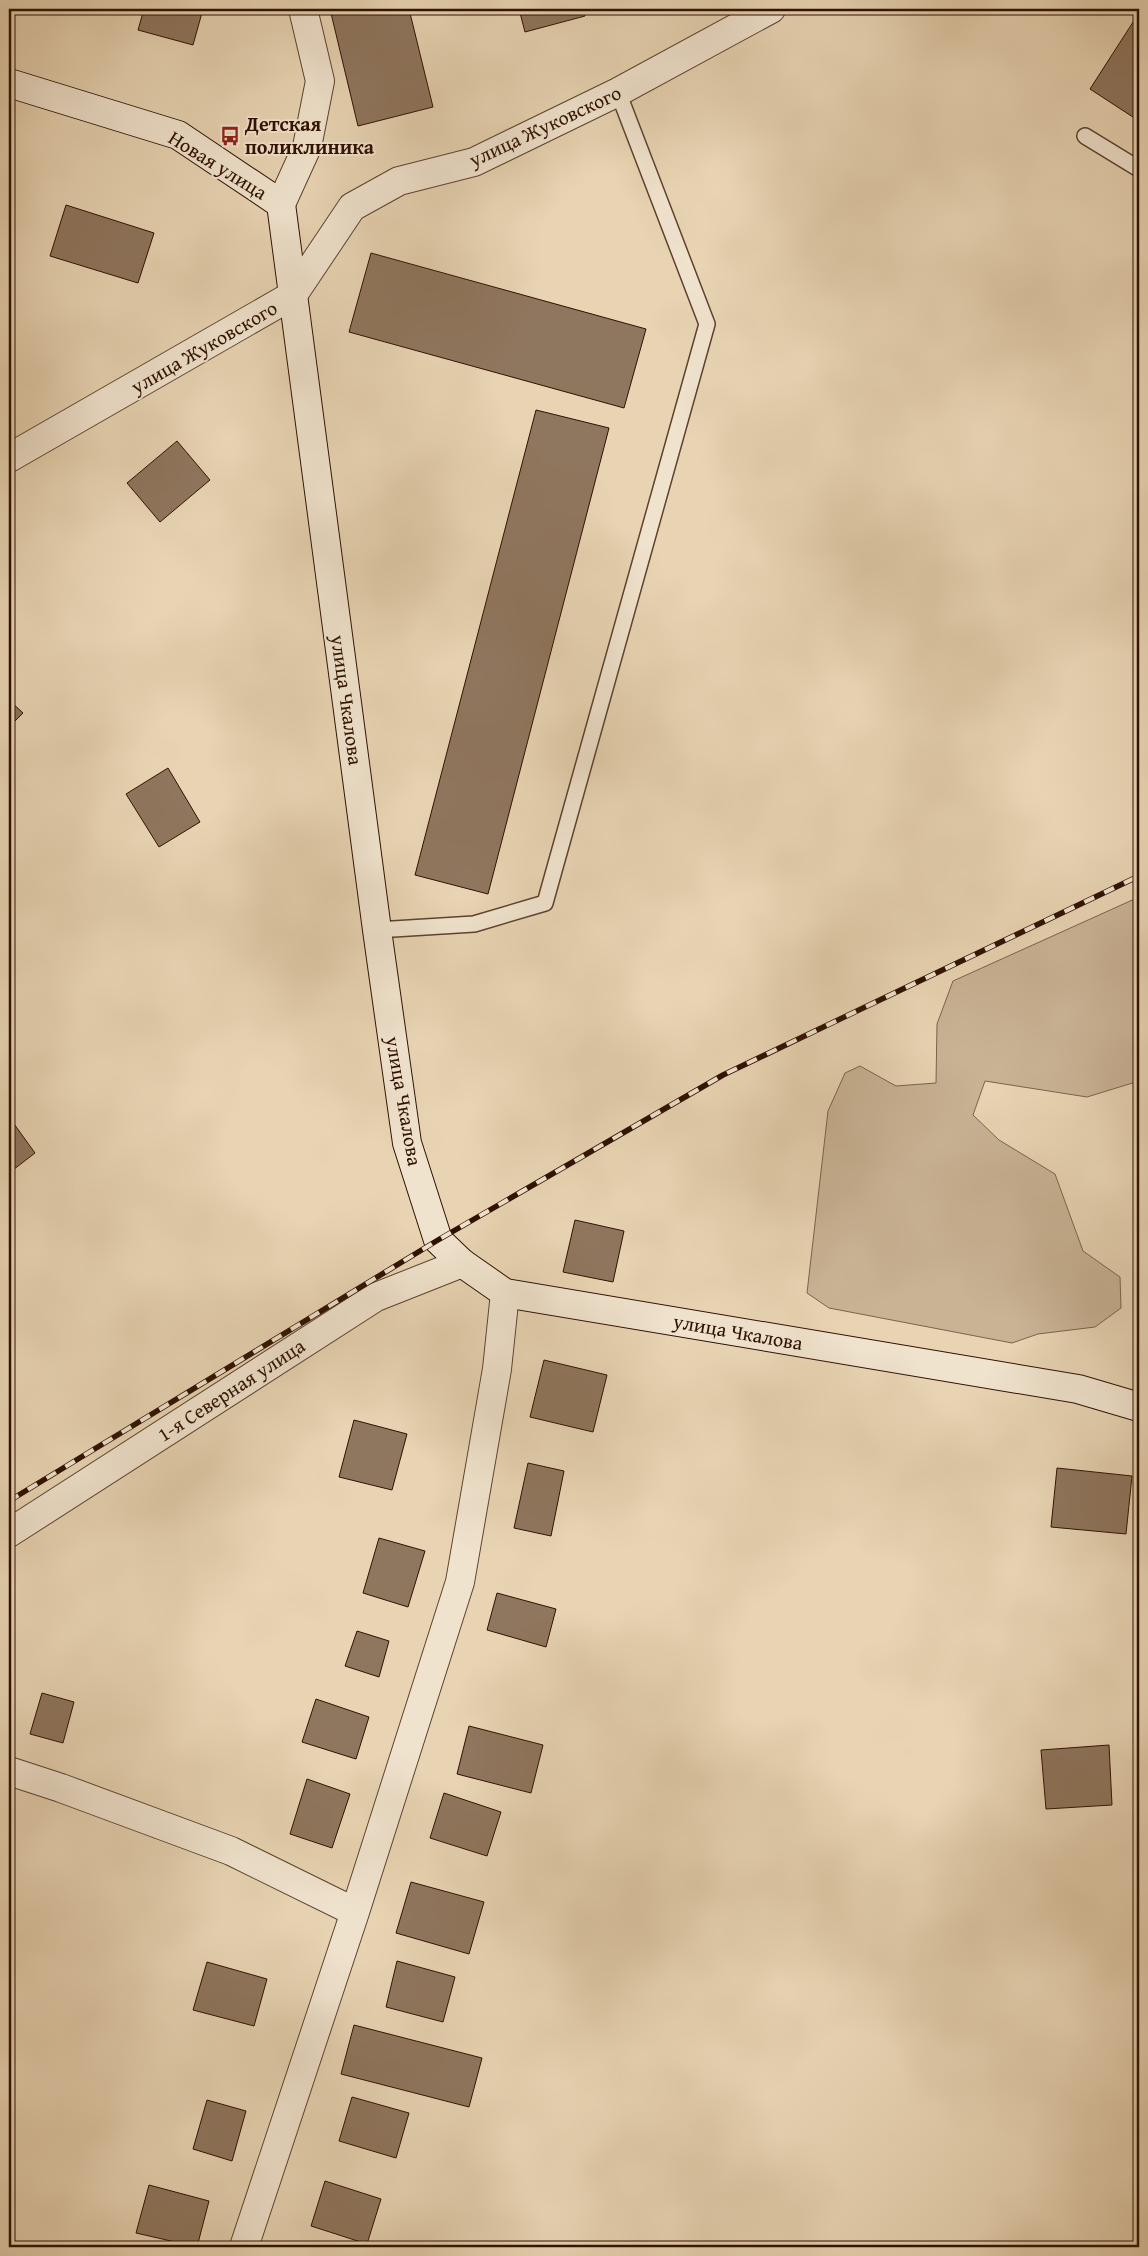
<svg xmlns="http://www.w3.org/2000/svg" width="1148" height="2256" font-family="'Gentium Book Plus',serif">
  <rect width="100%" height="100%" fill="#e8d4b3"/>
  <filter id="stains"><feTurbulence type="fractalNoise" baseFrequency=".004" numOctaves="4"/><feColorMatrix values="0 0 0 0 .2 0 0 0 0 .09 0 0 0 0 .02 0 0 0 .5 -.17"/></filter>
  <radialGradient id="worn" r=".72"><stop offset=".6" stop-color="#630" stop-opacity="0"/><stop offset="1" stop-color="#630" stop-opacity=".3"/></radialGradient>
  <!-- green -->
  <path fill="#c9b395" stroke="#7c624b" d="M1139,897V1081L1087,1097L985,1081L973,1115L999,1140L1055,1174L1083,1251L1120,1277L1121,1308L1095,1327L1038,1334L1012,1343L829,1308L807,1293L828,1111L845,1073L860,1066L896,1086L936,1083L937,1024L953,981Z"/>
  <!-- building -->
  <path fill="#8f765e" stroke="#2f1101" d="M144,9H203L193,45L138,30Z
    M330,9H409L433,107L358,126Z
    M519,9H583L585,16L525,32Z
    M1135,19L1139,22V121L1090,89Z
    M66,205L154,233L138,283L50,256Z
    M371,253L646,329L624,408L349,332Z
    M536,410L609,428L488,894L415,875Z
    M177,441L210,480L160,522L127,483Z
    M9,700L23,713L9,727Z
    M168,768L200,822L159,847L126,794Z
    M9,1117L35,1153L9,1173Z
    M575,1220L624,1231L613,1282L563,1272Z
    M544,1360L607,1375L593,1432L530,1417Z
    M354,1420L407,1434L392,1490L339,1477Z
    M528,1463L564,1471L551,1536L514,1528Z
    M1057,1468L1132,1476L1126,1534L1051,1527Z
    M379,1538L425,1551L408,1607L363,1593Z
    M497,1593L556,1609L546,1647L487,1630Z
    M357,1631L389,1641L379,1677L345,1666Z
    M42,1693L74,1702L63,1743L30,1734Z
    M316,1699L369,1717L356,1759L302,1742Z
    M469,1726L543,1745L531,1793L457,1774Z
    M1109,1745L1112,1805L1046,1809L1041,1750Z
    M307,1779L350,1794L332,1848L290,1834Z
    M444,1793L501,1812L487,1856L430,1838Z
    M411,1882L484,1902L469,1954L396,1933Z
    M397,1961L455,1977L443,2022L386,2007Z
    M207,1962L267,1979L254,2026L193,2010Z
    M354,2025L482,2058L469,2107L341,2074Z
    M352,2097L409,2113L396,2158L339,2141Z
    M207,2100L246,2111L232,2161L193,2149Z
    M325,2181L381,2199L367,2244L311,2226Z
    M149,2185L209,2201L197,2247L136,2233Z"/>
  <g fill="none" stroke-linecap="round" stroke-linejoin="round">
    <defs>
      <path id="lane" d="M1085,136L1139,169
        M377,930L474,924L545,903L707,324L618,92"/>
      <path id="street" d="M281,204L307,147L320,81L303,9
        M9,458L293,295L352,207L399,181L474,162L618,92L771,9
        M9,1533L376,1297L462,1263
        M9,1771L61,1788L231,1851L355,1912
        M244,2247L355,1912L460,1582L497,1369L505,1293"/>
      <path id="secondary" d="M9,83L178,135L281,204L377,930L407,1143L438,1240L462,1263L505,1293L1078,1389L1139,1407"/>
    </defs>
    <!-- lane casing -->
    <use href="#lane" stroke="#5d422e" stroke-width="18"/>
    <!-- street casing -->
    <use href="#street" stroke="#5d422e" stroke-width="30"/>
    <!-- secondary casing -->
    <use href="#secondary" stroke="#2f1101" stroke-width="30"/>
    <!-- lane -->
    <use href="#lane" stroke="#f0e3ce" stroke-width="15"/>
    <!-- street -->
    <use href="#street" stroke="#f0e3ce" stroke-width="28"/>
    <!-- secondary -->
    <use href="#secondary" stroke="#f0e3ce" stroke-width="28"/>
    <defs>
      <path id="rail" d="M9,1501L438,1240L723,1075L1139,876"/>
    </defs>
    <!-- rail casing -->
    <use href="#rail" stroke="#2f1101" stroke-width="5.5"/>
    <!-- rail -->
    <use href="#rail" stroke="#f0e3ce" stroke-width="4" stroke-dasharray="11" stroke-linecap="butt"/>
  </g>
  <!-- icons -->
  <defs>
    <symbol id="bus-bare" viewBox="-9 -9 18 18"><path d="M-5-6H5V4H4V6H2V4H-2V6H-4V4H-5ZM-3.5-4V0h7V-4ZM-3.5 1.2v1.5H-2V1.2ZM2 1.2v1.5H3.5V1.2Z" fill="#8f2418" stroke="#f0e3ce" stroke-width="2.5" paint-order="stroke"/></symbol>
  </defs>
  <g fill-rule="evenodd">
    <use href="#bus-bare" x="216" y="122" width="28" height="28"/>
  </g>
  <g text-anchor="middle" stroke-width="4" stroke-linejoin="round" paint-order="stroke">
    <!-- poi labels -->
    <g font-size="20" font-weight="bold" fill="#2f1101" stroke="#f0e3ce" text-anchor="start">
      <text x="245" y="131">Детская<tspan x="245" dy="23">поликлиника</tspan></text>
    </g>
    <!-- street labels -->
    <g font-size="20" fill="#2f1101" stroke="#f0e3ce">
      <text transform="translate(545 126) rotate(-25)" y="7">улица Жуковского</text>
      <text transform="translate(218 165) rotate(32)" y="7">Новая улица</text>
      <text transform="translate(204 347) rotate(-30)" y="7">улица Жуковского</text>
      <text transform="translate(347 700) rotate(82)" y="7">улица Чкалова</text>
      <text transform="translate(404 1101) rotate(80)" y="7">улица Чкалова</text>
      <text transform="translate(738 1332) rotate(10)" y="7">улица Чкалова</text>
      <text transform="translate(231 1390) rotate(-33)" y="7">1-я Северная улица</text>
    </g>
  </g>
  <!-- margin -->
  <rect width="1148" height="2256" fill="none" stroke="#e8d4b3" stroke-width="30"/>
  <rect x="10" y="10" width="1128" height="2236" fill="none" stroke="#2f1101" stroke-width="2.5"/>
  <rect x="15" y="15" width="1118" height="2226" fill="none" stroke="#2f1101"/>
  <rect width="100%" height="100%" filter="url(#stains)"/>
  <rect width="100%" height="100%" fill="url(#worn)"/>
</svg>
